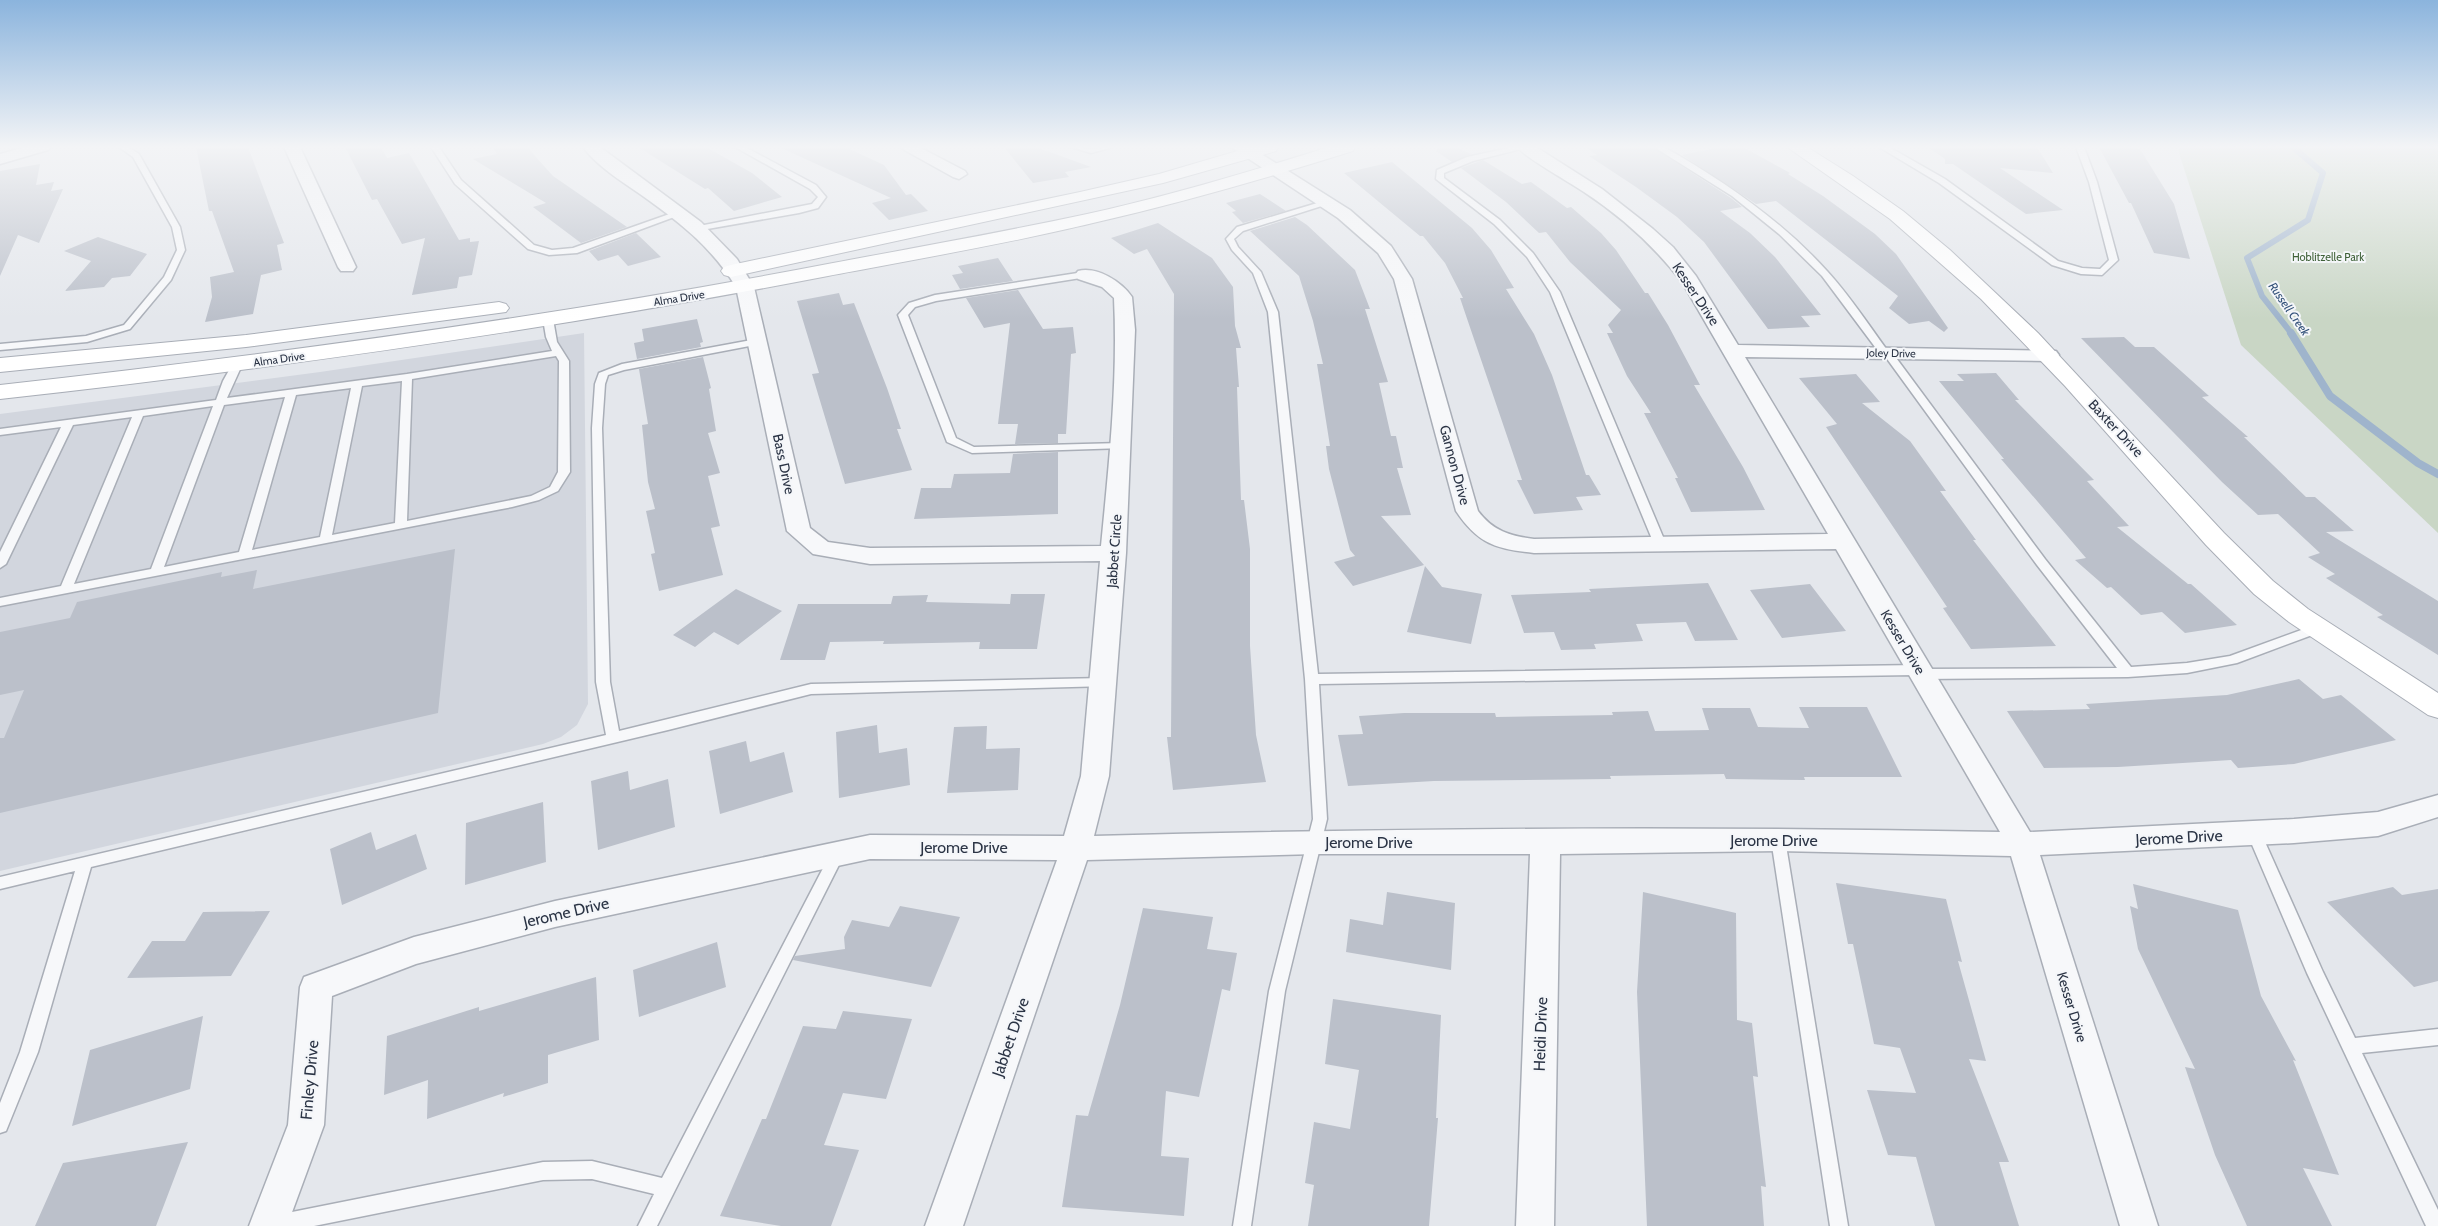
<svg xmlns="http://www.w3.org/2000/svg" width="2438" height="1226" font-family="Cabin,sans-serif">
  <rect width="100%" height="100%" fill="#e4e7ec"/>
  <!-- built -->
  <path fill="#d2d6de" d="M584,333L588,704L577,725L561,737L543,744L0,871V414L320,372Z"/>
  <!-- green -->
  <path fill="#c9d6c5" d="M2179,147H2438V533L2241,345L2179,153Z"/>
  <g fill="none" stroke-linecap="round" stroke-linejoin="round">
    <!-- stream-far1 -->
    <path stroke="#9fb4cc" stroke-width="6" d="M2292,334L2262,296L2247,258L2308,220L2323,173L2293,147"/>
    <!-- stream -->
    <path stroke="#9fb4cc" stroke-width="8" d="M2291,333L2330,396L2418,463L2438,474"/>
  </g>
  <!-- building -->
  <path fill="#bbc0ca" d="M196,147H248L284,243L277,245L282,270L261,275L253,314L205,322L212,297L210,277L234,272L212,211H209Z
    M345,147H381L387,158L409,153L459,240L470,238V242L479,241L472,275L459,277L457,288L412,295L425,238L402,244L377,199L372,200Z
    M492,147H527L553,176L627,227L581,243L533,207L546,203L473,159L497,154Z
    M638,147H706L752,173L782,197L734,211L708,188L705,189Z
    M779,147H845L884,165L906,195L911,194L928,211L889,220L872,203L891,198Z
    M1004,147H1036L1091,167L1065,172L1069,177L1033,183Z
    M1439,147H1456L1471,154L1452,162L1436,151Z
    M1585,147H1652L1731,198L1742,207L1720,211L1750,233L1775,257L1821,315L1801,316L1810,327L1768,329L1704,242L1677,217L1636,187L1589,156L1597,155Z
    M1721,147H1743L1790,173L1788,174L1823,196L1875,234L1896,254L1948,328L1944,332L1929,321L1909,324L1889,308L1898,296L1776,201L1756,204L1682,155Z
    M1928,147H2037L2053,173L2000,168L2063,210L2026,214L1953,164H1945V159Z
    M2099,147L2140,149L2174,204L2190,259L2154,253L2131,203H2129Z
    M1483,160L1522,184L1531,182L1567,208L1571,207L1601,233L1616,250L1645,293H1648L1668,325L1700,385H1694L1743,467L1765,510L1691,512L1675,478H1678L1644,413H1651L1627,376L1607,333H1613L1608,325L1621,310L1570,262L1546,232L1539,233L1506,202L1461,168Z
    M1392,162L1472,228L1491,250L1514,288L1506,289L1534,334L1552,375L1586,475H1589L1601,495L1576,497L1583,510L1534,514L1517,480H1522L1460,298H1463L1445,263L1423,236H1420L1344,173Z
    M40,164L36,185L54,182L51,191L63,189L39,243L18,235L0,276V171Z
    M1260,194L1286,211L1243,223L1232,212L1236,211L1226,203Z
    M1295,217L1307,225L1355,270L1370,309H1365L1388,382L1379,383L1391,436H1396L1403,468H1397L1411,515L1381,516L1424,565L1353,586L1334,562L1355,556L1350,550L1329,469L1326,446H1330L1317,364H1323L1313,321L1299,276L1250,231Z
    M1158,223L1212,258L1233,287L1235,326L1241,348H1236L1239,387H1237L1241,500H1244L1250,549V646L1256,735L1266,782L1173,790L1167,737H1171L1174,294L1147,249L1134,254L1111,238Z
    M636,233L661,257L628,266L618,255L598,261L589,251Z
    M98,237L147,254L130,276L112,278L104,287L65,291L91,261L64,251Z
    M998,258L1013,281L960,289L952,275L963,273L958,266Z
    M1018,290L1043,329L1073,327L1076,353L1071,354L1066,434H1058V443L1015,444L1018,424H998L1010,323L984,328L966,298Z
    M839,293L843,305L854,303L887,388L901,429H897L912,470L845,484L812,374L819,373L797,301Z
    M697,319L703,342L700,343L701,347L637,359L634,343L644,341L642,329Z
    M2124,337L2135,347H2154L2209,396L2202,397L2248,437H2244L2306,497H2315L2354,531L2326,532L2438,601V655L2377,617L2383,615L2326,578L2335,574L2308,557L2320,553L2278,514L2258,515L2222,482L2081,338Z
    M703,357L711,388L709,389L716,431L708,433L720,473L708,476L720,526L711,528L723,575L659,591L651,554L655,553L646,511L655,509L648,482L642,425L648,424L639,369Z
    M1996,373L2019,400H2015L2094,480L2087,481L2129,526L2117,527L2188,584H2191L2237,625L2185,633L2162,612L2141,615L2111,587L2107,588L2075,560L2086,558L2001,459H2004L1939,381H1964L1957,374Z
    M1856,374L1880,402L1862,403L1910,441L1946,491H1940L1976,540H1973L2056,646L1971,649L1943,608L1947,607L1826,427L1837,424L1799,378Z
    M1058,452V514L914,519L921,488H951L954,474L1010,473L1013,454Z
    M455,549L438,713L0,813V738H4L24,690L0,695V632L70,618L77,602L222,572L221,577L257,570L253,589Z
    M1425,566L1442,587L1482,594L1471,644L1407,632Z
    M1708,583L1738,640L1695,641L1686,622L1636,624L1643,641L1594,644L1596,649L1561,650L1554,632L1524,633L1511,595L1591,592L1589,589Z
    M1810,584L1846,631L1782,638L1750,590Z
    M736,589L782,611L738,645L714,632L695,647L673,635Z
    M1011,594H1045L1037,649H979L980,642L883,644L884,641L830,642L825,660H780L798,604H891L893,596L928,595L926,602L1010,604Z
    M2299,679L2323,699L2341,695L2396,740L2294,764L2238,768L2231,760L2118,767L2044,768L2007,711L2090,709L2086,704L2227,695Z
    M1799,707H1867L1902,777H1804L1805,780L1726,779L1724,774L1610,776L1611,779L1434,781L1348,786L1338,735L1363,734L1359,716L1404,713H1495L1496,717L1613,715L1612,712L1648,711L1655,731L1709,730L1702,708H1750L1758,727L1809,728Z
    M877,725L879,753L907,748L910,785L839,798L836,732Z
    M987,726L986,749L1020,748L1018,790L947,793L954,727Z
    M746,741L750,762L784,752L793,792L720,814L709,751Z
    M628,771L630,790L668,779L675,827L598,850L591,781Z
    M543,802L546,862L465,885L466,823Z
    M371,832L376,850L416,834L427,869L342,905L330,849Z
    M1836,883L1946,899L1962,962L1958,961L1986,1061L1969,1059L2009,1162H1999L2019,1226H1935L1916,1157L1888,1155L1867,1090L1916,1093L1900,1048L1874,1044L1853,944H1848Z
    M2133,884L2238,910L2261,996L2296,1061L2293,1060L2339,1175L2303,1168L2332,1226H2247L2215,1155L2185,1067L2195,1069L2138,949L2130,906L2138,909Z
    M2393,887L2402,895L2438,889V981L2414,987L2327,902Z
    M1387,892L1455,903L1451,970L1346,952L1350,919L1383,925Z
    M1643,892L1736,913L1737,1020L1752,1023L1758,1077L1753,1076L1766,1187L1761,1186L1764,1226H1647L1637,992Z
    M900,906L960,917L931,987L793,960L795,956L845,949L844,937L852,920L889,927Z
    M1143,908L1213,917L1207,949L1237,953L1230,991L1222,989L1199,1097L1166,1091L1161,1156L1189,1158L1184,1216L1062,1207L1076,1115L1088,1116L1120,1005Z
    M270,911L231,976L127,978L152,941H185L203,912Z
    M717,942L726,987L639,1017L633,970Z
    M596,977L599,1040L548,1055V1083L503,1097L504,1093L427,1119L428,1080L384,1095L387,1036L479,1007V1011Z
    M1333,999L1441,1015L1436,1118H1438L1429,1226H1308L1314,1185L1305,1183L1314,1122L1350,1129L1359,1070L1325,1064Z
    M843,1011L912,1019L886,1099L843,1093L824,1145L859,1150L831,1226H781L720,1216L762,1119H766L803,1026L836,1029Z
    M203,1016L190,1089L72,1126L90,1050Z
    M188,1142L156,1226H35L63,1163Z"/>
  <g fill="none" stroke-linecap="round" stroke-linejoin="round">
    <defs>
      <path id="lane" d="M119,147H128L139,154L180,227L185,250L171,280L130,329L87,342L0,350V344L86,336L124,325L164,277L177,250L172,227L133,157Z
        M431,147H439L461,180L534,245L552,250L573,248L678,211L685,213L577,253L549,255L528,249L455,184Z
        M735,147H745L816,185L826,197L818,208L799,213L696,231V227L699,226L812,204L818,197L810,189Z
        M1071,147L1091,149L1113,147L1091,153Z
        M1513,147H1529L1473,161L1444,173V178L1500,220L1533,253L1560,292L1666,544L1664,547L1660,548L1654,544L1550,292L1527,257L1494,224L1436,179L1437,170L1467,157Z
        M1654,147H1664C1724,181 1781,220 1827,271C1850,296 1868,324 1887,350L1891,351L2045,559L2131,667L2187,663L2230,656L2315,625L2319,624L2325,628L2323,631L2237,663L2187,673L2128,677L1921,679L1915,675L1319,684L1327,819L1285,991L1251,1226H1233L1269,991L1313,819L1305,679L1268,312L1253,273L1232,250L1226,239L1237,227L1324,201L1331,203L1243,231L1234,239L1238,247L1261,272L1278,312L1318,674L1919,665L1925,669L2117,668L2037,565L1885,356L1881,355L1822,276L1779,234L1732,196Z
        M1879,147H1889L1945,179L2058,261L2082,268L2100,269L2109,260L2089,182L2076,147H2084L2097,182L2118,260L2102,275L2081,274L2052,265L1939,183Z
        M1084,272L1087,273V277L936,301L915,307L908,315L956,438L974,447L1121,443L1125,444L1126,446L1125,448L972,453L947,442L898,315L909,303L935,295Z
        M548,316L553,319L557,342L569,361L570,472L558,491L539,500L512,507L0,606V598L61,586L132,417L73,425L6,564L0,568V552L61,427L0,435V429L216,400L223,381L233,363L237,362L242,365L227,398L407,374L552,351L546,337L543,319ZM556,356L559,361L558,472L550,487L531,496L407,521L412,379ZM402,381L395,523L332,535L362,386ZM351,388L320,537L252,550L296,395ZM285,397L239,552L164,567L224,405ZM213,406L151,569L74,584L143,416Z
        M757,339L760,340V344L624,370L608,375L605,384L602,428L610,682L619,731L811,684L1104,678L1109,680L1111,683L1109,686L811,694L668,730L91,867L38,1052L6,1131L0,1133V1103L20,1052L75,871L0,889V877L606,735L596,682L592,428L595,384L599,373L622,364Z
        M2254,827L2259,829L2261,833L2323,972L2355,1038L2438,1029V1045L2362,1053L2438,1210V1226H2426L2307,973L2247,833L2249,829Z
        M1778,833L1783,835L1785,839L1848,1226H1830L1771,839L1773,835Z
        M838,847L843,849L845,853L657,1226H638L654,1194L592,1179L543,1180L314,1226H263L265,1218L272,1216L543,1162L592,1161L662,1178L833,849Z"/>
      <path id="street" d="M25,147H51L48,150L0,164V154Z
        M284,147H300L356,267L353,271H341L338,267Z
        M583,147H600L701,222L737,259L754,287L810,528L828,542L870,548L1101,546C1109,464 1118,381 1114,298L1102,287L1078,279L1075,275L1078,271C1097,266 1122,282 1132,297L1135,330L1126,553L1109,776L1094,836C1396,828 1698,826 2000,832L1836,549L1534,553C1496,549 1478,544 1456,511L1394,279L1378,253L1338,218L1231,147H1250L1350,210L1391,246L1412,279L1478,511C1493,531 1510,536 1534,539L1828,534L1682,282C1654,246 1622,217 1584,192C1571,183 1524,157 1517,147H1536L1602,189L1653,229L1673,247L1696,276L1738,345L2056,351L2059,355L2056,359L2049,361L1745,357L2030,832L2294,819L2378,812L2438,795V817L2378,836L2294,843L2040,855L2158,1226H2120L2011,856L1778,851L1560,854L1554,1226H1516L1530,854H1316L1087,860L963,1226H925L1057,860L870,859L555,927L416,964L332,996L324,1125L287,1226H249L288,1125L300,987L304,977L414,937L555,901L870,835L1064,836L1081,776L1100,561L870,564L813,554L787,531L736,287C711,246 678,221 640,194C621,181 597,166 583,147Z
        M899,147H919L965,171L967,174L959,179L953,177Z"/>
      <path id="secondary" d="M1251,147H1278L1276,151L1163,183L731,277L724,275L721,271L724,267L731,265L1080,192L1159,174Z
        M1329,147H1355L1353,151C1267,178 1181,203 1093,223C1006,244 917,259 828,276C554,329 278,368 0,399V385C279,354 557,316 833,263C918,247 1003,232 1087,214C1169,196 1249,172 1329,147Z
        M1787,147H1807L1853,176L1903,211L1950,250L2038,333L2224,533L2273,581L2308,609L2438,693V718L2428,715L2289,622L2254,594L2206,545L2065,386L1981,299L1890,219Z
        M499,302L506,304L509,308L506,312L246,347L0,372V358L246,335Z"/>
    </defs>
    <!-- lane casing -->
    <use href="#lane" stroke="#a9aeb7" stroke-width="3"/>
    <!-- street casing -->
    <use href="#street" stroke="#a9aeb7" stroke-width="3"/>
    <!-- secondary casing -->
    <use href="#secondary" stroke="#a9aeb7" stroke-width="2"/>
    <!-- lane -->
    <use href="#lane" fill="#f7f8fa" fill-rule="evenodd"/>
    <!-- street -->
    <use href="#street" fill="#f7f8fa" fill-rule="evenodd"/>
    <!-- secondary -->
    <use href="#secondary" fill="#fff" fill-rule="evenodd"/>
  </g>
  <!-- sky -->
  <linearGradient id="sky" x2="0" y2="1"><stop stop-color="#8bb4dd"/><stop offset="0.46" stop-color="#f3f4f6"/><stop offset="1" stop-color="#f3f4f6" stop-opacity="0"/></linearGradient>
  <rect width="2438" height="319" fill="url(#sky)"/>
  <g text-anchor="middle" stroke-width="4" stroke-linejoin="round" paint-order="stroke">
    <!-- far-park labels -->
    <g font-size="11" fill="#3f6138" stroke="#f4f6f9">
      <text x="2328" y="261">Hoblitzelle Park</text>
    </g>
    <!-- far-street labels -->
    <g font-size="11" fill="#2b3445" stroke="#f4f6f9">
      <text transform="translate(679 298) rotate(-9)" y="4">Alma Drive</text>
      <text transform="translate(1891 353) rotate(1)" y="4">Joley Drive</text>
      <text transform="translate(279 359) rotate(-8)" y="4">Alma Drive</text>
    </g>
    <!-- far-water labels -->
    <g font-size="12" font-style="italic" fill="#34527a" stroke="#f4f6f9">
      <text transform="translate(2289 309) rotate(55)" y="4">Russell Creek</text>
    </g>
    <!-- street labels -->
    <g font-size="14" fill="#2b3445" stroke="#f4f6f9">
      <text transform="translate(1696 294) rotate(56)" y="5">Kesser Drive</text>
      <text transform="translate(2116 428) rotate(47)" y="5">Baxter Drive</text>
      <text transform="translate(784 464) rotate(78)" y="5">Bass Drive</text>
      <text transform="translate(1455 465) rotate(75)" y="5">Gannon Drive</text>
      <text transform="translate(1114 551) rotate(-86)" y="5">Jabbet Circle</text>
      <text transform="translate(1903 642) rotate(59)" y="5">Kesser Drive</text>
      <text transform="translate(2072 1007) rotate(73)" y="5">Kesser Drive</text>
    </g>
    <!-- near-street labels -->
    <g font-size="16" fill="#2b3445" stroke="#f4f6f9">
      <text transform="translate(2179 837) rotate(-3)" y="6">Jerome Drive</text>
      <text x="1774" y="846">Jerome Drive</text>
      <text x="1369" y="848">Jerome Drive</text>
      <text x="964" y="853">Jerome Drive</text>
      <text transform="translate(566 912) rotate(-13)" y="6">Jerome Drive</text>
      <text transform="translate(1540 1034) rotate(-88)" y="6">Heidi Drive</text>
      <text transform="translate(1010 1037) rotate(-71)" y="6">Jabbet Drive</text>
      <text transform="translate(309 1080) rotate(-85)" y="6">Finley Drive</text>
    </g>
  </g>
</svg>
